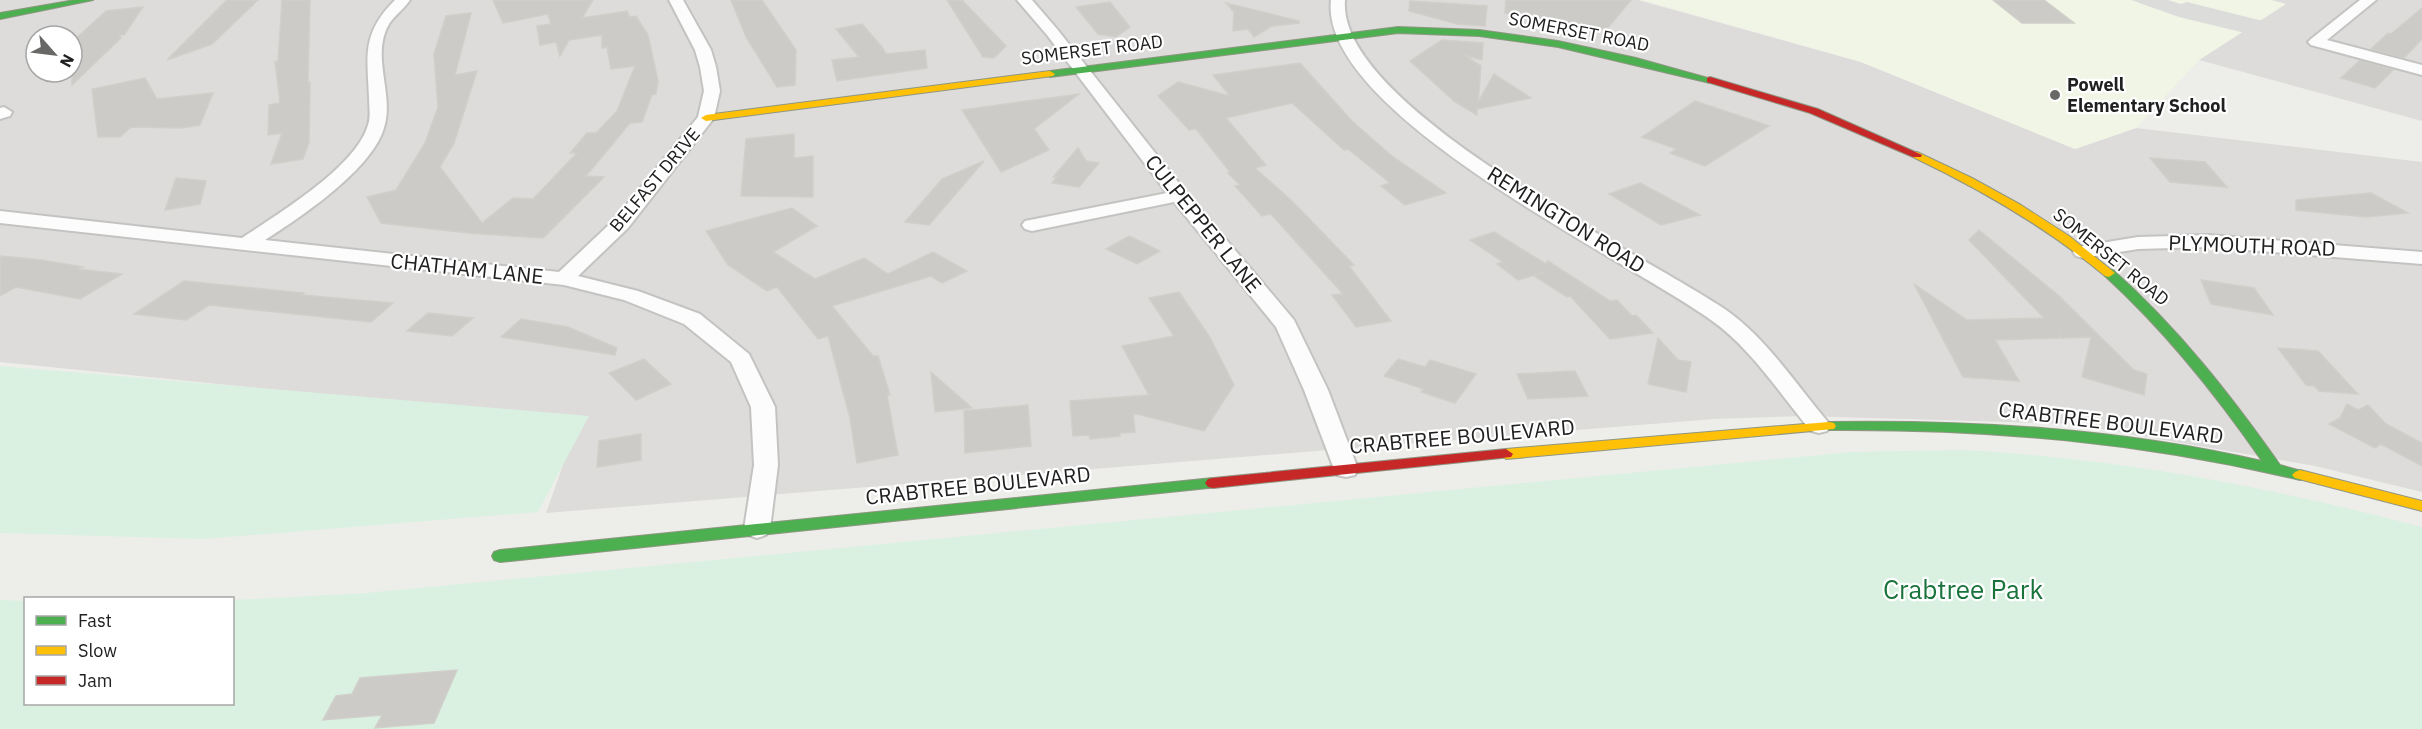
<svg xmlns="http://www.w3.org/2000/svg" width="2422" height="729" font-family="'IBM Plex Sans',sans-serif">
  <rect width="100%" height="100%" fill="#edede9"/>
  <!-- residential -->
  <path fill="#dddcda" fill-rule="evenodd" d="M0,0H1638L1861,62L2075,149L2136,128L2422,162V492L2315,466L2072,424L1803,416L1714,419L546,513L579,420L0,362ZM36,36H72V72H36Z
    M2271,0H2422V121L2199,60L2285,4Z"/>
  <!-- education -->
  <path fill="#f1f5e6" d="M1642,0H2271L2286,4L2199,60L2136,128L2075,149L1861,62Z"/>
  <!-- religious -->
  <path fill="#dcdcda" d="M2131,0H2168L2181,4L2187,2L2267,22L2249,34L2179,17Z"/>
  <!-- park -->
  <path fill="#daf1e1" d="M0,366L589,416L538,512L203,539L0,533Z
    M1961,450C2119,458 2270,487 2422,527V729H0V600L25,601L26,704H232L233,600L366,593L1851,452Z"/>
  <!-- building -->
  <path fill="#cccbc8" stroke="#d0cfca" stroke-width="1.5" d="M227,0H258L212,44L167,60Z
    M282,0H310L308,82H310L309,142L303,159L271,164L282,133L268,135L269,105L280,103L275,61L278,62Z
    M493,0H593L582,18L627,11L630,17L636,16L648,35L658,81L656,94L652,95L642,122L630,123L586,176L604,177L543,238L468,233L381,223L367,197L396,190L425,143L438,107L434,54L446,16L471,13L455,75L477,71L454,143L440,167L482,223L513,198L533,199L577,153H570L587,133H596L617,111L635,66L611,69L607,47L602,48V35L569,40L560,56L556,42L540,45L537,26L551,24L548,14L503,23Z
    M731,0H762L796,50L795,85L777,87L746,37Z
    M947,0H962L1006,46L994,58L983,57Z
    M1506,0H1631L1606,30L1505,13Z
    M1993,0H2044L2074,23H2022Z
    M1410,1L1487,6L1485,26L1457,24L1409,11Z
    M1110,2L1130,27L1116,37L1098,34L1076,7Z
    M1226,3L1299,21V23L1272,26L1254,37L1248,29L1233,31L1234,12Z
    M143,7L124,35H119L121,38L72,85V42L106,11Z
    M2422,8V39L2404,58L2371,49L2388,33L2391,34Z
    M862,24L882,47L886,54L925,50L927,68L837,81L832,60L859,57L836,29Z
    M1442,40L1483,43L1482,60L1464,55L1481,66L1478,102L1494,74L1531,98L1477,109V115L1455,102L1410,61Z
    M2360,60L2393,70L2375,88L2341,78Z
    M1300,63L1352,121L1392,156L1446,193L1405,205L1381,186L1390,183L1348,149L1344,150L1292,103L1226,118L1266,165L1255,168L1292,201L1354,265L1349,266L1391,321L1356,327L1332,295L1343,294L1271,214L1262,216L1235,186L1240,185L1228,173L1230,172L1196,129L1189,130L1158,96L1178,82L1230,96L1213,75Z
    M145,78L157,99L213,93L200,125L181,128L131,127L120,137H98L92,89Z
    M1079,94L1034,129L1049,150L1001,172L962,110Z
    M1695,101L1752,120L1769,126L1705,166L1670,153L1677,149L1642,137Z
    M794,134V158L813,156V197L741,196L746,139Z
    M1078,148L1086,161L1099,163L1079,187L1052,183L1057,177H1053Z
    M2150,158L2205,162L2227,187L2170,182Z
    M984,161L929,225L905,222L942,179Z
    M176,178L206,181L200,204L165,210Z
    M1640,183L1700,215L1661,225L1609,194Z
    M2371,193L2408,213L2366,217L2296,210V200Z
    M792,208L817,226L773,252L815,279L864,258L888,274L933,252L967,271L942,283L931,276L832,306L873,356H878L890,395H887L898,455L857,463L850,418L828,336L818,339L777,287L767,291L728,265L706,231Z
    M1979,230L2059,296L2134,370L2147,374L2144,395L2082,377L2091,337L2062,338L2060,335V338L1995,340L2019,381L1963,377L1914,284L1967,320L2044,318L1969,240Z
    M1494,232L1546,264L1548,261L1610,301L1617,300L1632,316L1636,315L1653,333L1610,339L1570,296L1567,297L1534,276L1544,272L1518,280L1497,264L1503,262L1470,240Z
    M1129,236L1160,251L1137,264L1106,249Z
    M0,256L42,260L83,267L78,269L122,274L80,299L16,287L0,296Z
    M2201,280L2254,288L2273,315L2211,304Z
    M184,281L304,293L302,295L393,303L371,322L209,305L186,320L134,314Z
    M1179,292L1209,336L1234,385L1204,431L1133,413L1135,432L1120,433V436L1090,439L1089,435L1073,436L1070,401L1149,395L1122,346L1174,336L1149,298Z
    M428,313L473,318L452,336L407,331Z
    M521,319L568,327L617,348L615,355L501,337Z
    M1658,338L1678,360L1691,362L1686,392L1648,384Z
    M2278,348L2318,351L2358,394L2319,391L2314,386L2306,385Z
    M644,359L671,384L636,400L609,373Z
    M1398,359L1425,367L1430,360L1476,374L1455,403L1421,392L1424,389L1384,376Z
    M1575,371L1588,396L1528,399L1517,374Z
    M931,372L972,408L935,412Z
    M2347,404L2358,410L2368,405L2386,424L2422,443V466L2381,444L2375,448L2329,424L2340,418Z
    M1028,405L1031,446L965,453L964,411Z
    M641,434V460L597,467L599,441Z
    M457,670L434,723L375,728L382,715L323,720L336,696L352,694L360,678Z"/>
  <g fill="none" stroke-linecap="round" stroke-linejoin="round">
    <defs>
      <path id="street" d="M395,0H410C404,9 395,15 389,24C371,55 393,92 385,124C376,167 301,217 265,240L559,272L614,220L698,117L704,91L700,67L695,50L669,0H683L711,50L716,67L720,91L714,118L628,228L578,276L638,291L700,314L749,354L775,407L778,465L770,529L766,535L757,538L748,535L744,529L754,465L751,407L731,362L684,324L624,300L564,285L0,223V211L242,238C278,214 356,167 368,125C371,117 369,106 369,97C367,54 362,33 395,0Z
        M1017,0H1032L1057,29L1186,192L1294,320L1328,390L1358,469L1355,475L1346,477L1337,475L1334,469L1304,390L1276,327L1174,202L1032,231L1025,229L1022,225L1025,221L1167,193L1047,35Z
        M1331,0H1345C1336,107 1644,254 1726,310C1766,338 1796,384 1827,421L1831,426L1827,431L1819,433L1811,431C1780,394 1751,348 1711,320C1628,260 1318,113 1331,0Z
        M2360,0H2376L2327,40L2422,65V75L2311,45L2308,42L2311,39Z
        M4,107L12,112L10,116L0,119V108Z
        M2208,235L2422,252V264L2208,247L2138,249L2083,258L2076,256L2073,252L2076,248L2083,246L2138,237Z"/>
      <path id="fast" d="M75,0H93L0,19V13Z
        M1398,27L1479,30L1558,41L1636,58L1715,80L1710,83L1558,47L1479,36L1398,33L1050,77L1045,74L1050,71Z
        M2109,269L2113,270C2178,328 2230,394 2280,465L2305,472L2308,475L2305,478L2300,480C2140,442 1993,429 1829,430L1822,426L1829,422C1974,420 2120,428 2262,461C2215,393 2165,331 2105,276L2103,273Z
        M1213,478L1218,479L1221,483L1218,487L500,562L494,560L492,556L494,552L500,550Z"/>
      <path id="slow" d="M1050,71L1055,74L1053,76L706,121L701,118L706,115Z
        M1917,152L1972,178L2021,205L2069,236L2115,273L2109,277L2105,276C2046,227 1982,190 1913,157V153Z
        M1829,422L1834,423L1836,426L1834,429L1506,459L1499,454L1506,449Z
        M2300,470L2422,501V511L2295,478L2292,475L2295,472Z"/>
      <path id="jam" d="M1710,77L1818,109L1922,155L1921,157H1913L1810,113L1707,82V78Z
        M1506,449L1513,454L1511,457L1213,488L1208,487L1205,483L1208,479L1213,478Z"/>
    </defs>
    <!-- street casing -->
    <use href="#street" stroke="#c3c3c1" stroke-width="4"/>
    <!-- fast casing -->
    <use href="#fast" stroke="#8f9683" stroke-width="2"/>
    <!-- slow casing -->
    <use href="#slow" stroke="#8f9683" stroke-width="2"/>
    <!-- jam casing -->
    <use href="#jam" stroke="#8f9683" stroke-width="2"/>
    <!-- street -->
    <use href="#street" fill="#fcfcfc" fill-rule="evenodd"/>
    <!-- fast -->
    <use href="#fast" fill="#4caf50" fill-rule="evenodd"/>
    <!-- slow -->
    <use href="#slow" fill="#ffc107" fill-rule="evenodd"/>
    <!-- jam -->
    <use href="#jam" fill="#c62828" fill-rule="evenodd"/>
  </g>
  <!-- markers -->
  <circle fill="#686866" stroke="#fff" stroke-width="2" cx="2055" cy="95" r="6"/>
  <g text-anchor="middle" stroke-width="4.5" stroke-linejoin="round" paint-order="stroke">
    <!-- far-street labels -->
    <g font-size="18" fill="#202020" stroke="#fff">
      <text transform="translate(1579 32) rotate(11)" y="6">SOMERSET ROAD</text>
      <text transform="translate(1092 50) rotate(-7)" y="6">SOMERSET ROAD</text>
      <text transform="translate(655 180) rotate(-50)" y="6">BELFAST DRIVE</text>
      <text transform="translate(2111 257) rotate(39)" y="6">SOMERSET ROAD</text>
    </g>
    <!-- far-poi labels -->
    <g font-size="18" font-weight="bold" fill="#202020" stroke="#fff" text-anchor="start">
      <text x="2067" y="91">Powell<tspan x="2067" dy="21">Elementary School</tspan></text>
    </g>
    <!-- street labels -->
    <g font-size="21" fill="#202020" stroke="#fff">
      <text transform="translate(1566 220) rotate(32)" y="7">REMINGTON ROAD</text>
      <text transform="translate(1203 224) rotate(51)" y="7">CULPEPPER LANE</text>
      <text transform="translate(2252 246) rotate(2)" y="7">PLYMOUTH ROAD</text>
      <text transform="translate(467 269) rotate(6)" y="7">CHATHAM LANE</text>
      <text transform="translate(2111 423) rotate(7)" y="7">CRABTREE BOULEVARD</text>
      <text transform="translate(1462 437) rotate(-5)" y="7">CRABTREE BOULEVARD</text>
      <text transform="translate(978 486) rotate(-6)" y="7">CRABTREE BOULEVARD</text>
    </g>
    <!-- near-park labels -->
    <g font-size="26" fill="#19733b" stroke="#fff">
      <text x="1963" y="599">Crabtree Park</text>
    </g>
  </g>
  <!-- legend -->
  <rect x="24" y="597" width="210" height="108" fill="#ffffff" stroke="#a6a6a6" stroke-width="1.5"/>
  <rect x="36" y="616" width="30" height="9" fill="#4caf50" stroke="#a6a6a6" stroke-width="1.5"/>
  <text x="78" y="627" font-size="18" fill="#202020">Fast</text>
  <rect x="36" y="646" width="30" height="9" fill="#ffc107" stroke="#a6a6a6" stroke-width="1.5"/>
  <text x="78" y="657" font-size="18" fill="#202020">Slow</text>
  <rect x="36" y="676" width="30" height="9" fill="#c62828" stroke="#a6a6a6" stroke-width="1.5"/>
  <text x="78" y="687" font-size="18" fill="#202020">Jam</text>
  <!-- north arrow -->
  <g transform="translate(54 54) rotate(118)"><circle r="28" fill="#ffffff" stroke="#a6a6a6" stroke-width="1.5"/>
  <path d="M0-4.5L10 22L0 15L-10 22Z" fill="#686866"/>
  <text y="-9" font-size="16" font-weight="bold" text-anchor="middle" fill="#202020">N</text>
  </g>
</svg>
